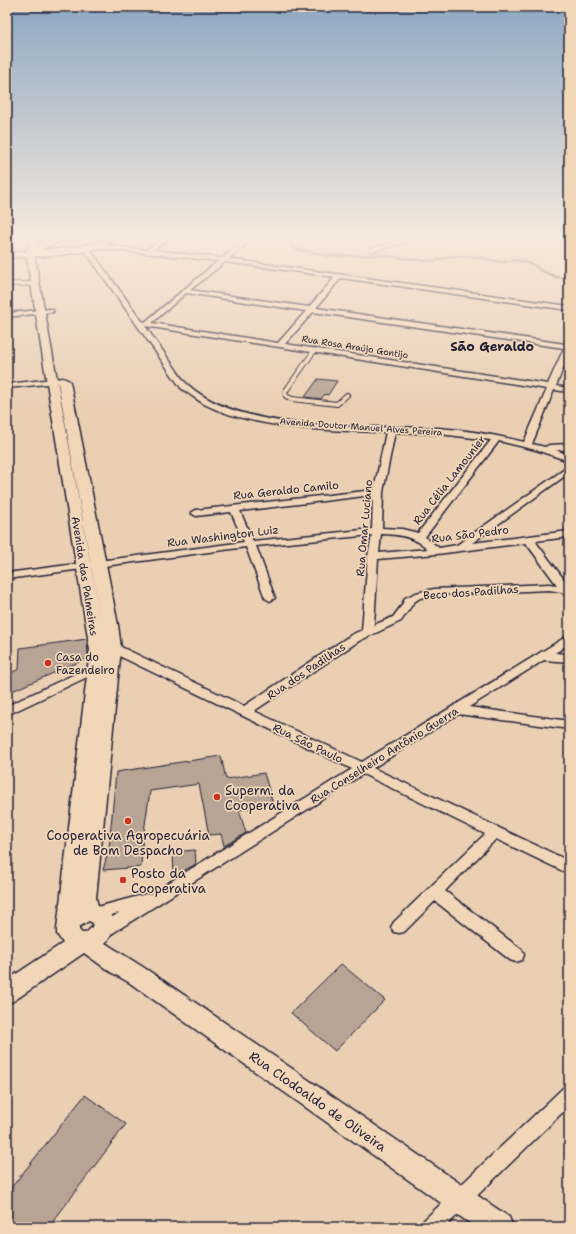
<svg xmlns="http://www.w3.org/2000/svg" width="576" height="1234" font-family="'Shantell Sans',sans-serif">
  <rect width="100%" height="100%" fill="#eacfb3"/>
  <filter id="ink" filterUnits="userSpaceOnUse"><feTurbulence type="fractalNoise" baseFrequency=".025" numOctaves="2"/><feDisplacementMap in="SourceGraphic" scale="8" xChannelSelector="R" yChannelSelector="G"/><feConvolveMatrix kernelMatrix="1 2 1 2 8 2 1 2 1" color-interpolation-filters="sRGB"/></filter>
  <g filter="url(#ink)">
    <!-- built -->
    <path fill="#dbc2aa" d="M7,236H22L24,248L18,251L7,252Z"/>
    <!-- green -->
    <path fill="#ccb5a1" stroke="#776c6e" d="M69,236H108C95,247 71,252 55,244L63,241Z"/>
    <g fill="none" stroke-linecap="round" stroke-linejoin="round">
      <!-- stream -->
      <path stroke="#71666a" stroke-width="2.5" d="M282,236L296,249L330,256L379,255L426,261L438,260L451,256L477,257L502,262L516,260L534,265L540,270L556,277L569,278"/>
    </g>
    <!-- building -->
    <path fill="#b7a495" stroke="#22223b" d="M318,379L337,381L328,395L325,394L321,399L305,397Z
      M87,639L88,658L12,691L7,686V675L19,669L20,648Z
      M221,756L226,779L264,773L273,804L239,810L246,833L224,846L221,834L209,835L199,784L150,791L142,845L141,867L103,870L109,848L116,772Z
      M195,850L196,864L174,876L173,852Z
      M341,964L385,1000L335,1051L291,1013Z
      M85,1095L126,1124L49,1227H7V1193Z"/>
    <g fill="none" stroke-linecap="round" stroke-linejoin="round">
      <defs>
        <path id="lane-far1" d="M371,250L424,236
          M7,284H36
          M313,352L315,350"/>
        <path id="lane" d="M314,351L285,392L286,396L292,399L337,404L347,395"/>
        <path id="street" d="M167,236H173L153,250L222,258L250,236H256L228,259L569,306V310L341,278L316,308L565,344L569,342V353L556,386L569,388V392L554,390L532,444L545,447L549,445L569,444V450H556L569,455V461L536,450L499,441L425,537L439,548L457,545L569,466V473L472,543L569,531V537L535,541L569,586V595L564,594L562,592L549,590L434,595L420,598L414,602L401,621L359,641L254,711L362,762L569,635V644L555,653L569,654V662L544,660L469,707L569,721V729L458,714L373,768L569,861V874L496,839L445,891L522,950L524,955L522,960L516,962L510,960L435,901L404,932L399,933L394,932L391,927L394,922L485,834L363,774L108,936L103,938L98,936L95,931L98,926L119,913L95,919L90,917L87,913L90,909L146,894L149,895L352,769L109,651L107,648L109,645H117L244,706L351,635L362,630L368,556L372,535L256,546L275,598L270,601L265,598L246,547L7,579V573L244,542L231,512L196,516L191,513L196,510L374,490L386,432C332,431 252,429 204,404C196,399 188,393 181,388L83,248L88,247L142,321L145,322L218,261L98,248L95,246L98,244L146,250ZM225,262L335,277L309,307L190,290ZM186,293L306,311L278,343L152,323ZM313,312L564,348L548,384L285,344ZM145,326L547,389L524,442C496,435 467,430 438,428C365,425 245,435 188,385C183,381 179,374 175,368C165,354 155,340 145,326ZM395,432L439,434L491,440L418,533L402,529L382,528L383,492ZM373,495L372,529L253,541L240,511ZM381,534C399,534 415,537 428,549L379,553ZM526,543L557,585L549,584L434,589L416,593L405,598L402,605L393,617L374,625L378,559L437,554Z
          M51,309L53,310V312L7,317V313Z
          M63,378L67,380L66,382L7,388V384Z
          M96,664L100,665L102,668L100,671L7,715V706Z
          M569,1085V1106L445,1227H421L424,1220L563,1088Z"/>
        <path id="secondary" d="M29,236H37L38,240L34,253L102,627L58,382L60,380H68L70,382L118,625L121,648L96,898L98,906C118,913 119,929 105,943L146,969L509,1217L513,1227H475L130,983L109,971L84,953L15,1000L7,1004V980L63,943L57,934V929L90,650L26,253L30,240ZM89,921L93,923L92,927L86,933H82L79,930V927Z"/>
        <path id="primary" d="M55,236H66L56,243L41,250C58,249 77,248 94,243C104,241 109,235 120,236C103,257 33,256 7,258V252L31,251L30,249L32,247Z"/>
      </defs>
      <!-- lane-far1 casing -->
      <use href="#lane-far1" stroke="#22223b" stroke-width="5.5"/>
      <!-- lane casing -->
      <use href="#lane" stroke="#22223b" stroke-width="6"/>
      <!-- street casing -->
      <use href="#street" stroke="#22223b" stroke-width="3"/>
      <!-- secondary casing -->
      <use href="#secondary" stroke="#22223b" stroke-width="3"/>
      <!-- primary casing -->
      <use href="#primary" stroke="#22223b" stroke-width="3"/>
      <!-- lane-far1 -->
      <use href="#lane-far1" stroke="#f2d6b8" stroke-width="3.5"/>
      <!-- lane -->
      <use href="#lane" stroke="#f2d6b8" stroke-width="4"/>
      <!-- street -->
      <use href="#street" fill="#f2d6b8" fill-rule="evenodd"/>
      <!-- secondary -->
      <use href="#secondary" fill="#f2d6b8" fill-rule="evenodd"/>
      <!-- primary -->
      <use href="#primary" fill="#f2d6b8" fill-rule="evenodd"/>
    </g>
  </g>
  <!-- sky -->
  <linearGradient id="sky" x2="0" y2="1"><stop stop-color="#8da7c2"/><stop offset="0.58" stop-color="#f6e9dd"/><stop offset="1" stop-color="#f6e9dd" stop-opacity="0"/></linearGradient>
  <rect width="576" height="408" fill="url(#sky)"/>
  <!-- markers -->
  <g fill="#c8321e" stroke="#f2d6b8" stroke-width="1.5">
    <circle cx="48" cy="663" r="4"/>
    <circle cx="217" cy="797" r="4"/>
    <circle cx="128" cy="821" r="4"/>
    <circle cx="123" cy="880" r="4"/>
  </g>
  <g text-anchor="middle" stroke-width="3.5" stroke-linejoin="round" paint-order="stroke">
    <!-- far-street labels -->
    <g font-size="9" fill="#22223b" stroke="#f2d6b8">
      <text transform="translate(355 347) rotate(9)" y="3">Rua Rosa Araújo Gontijo</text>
      <text transform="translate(361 427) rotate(4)" y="3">Avenida Doutor Manuel Alves Pereira</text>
    </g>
    <!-- street labels -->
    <g font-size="11" fill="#22223b" stroke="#f2d6b8">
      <text transform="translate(449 480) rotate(-52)" y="4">Rua Célia Lamounier</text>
      <text transform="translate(286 490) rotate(-6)" y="4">Rua Geraldo Camilo</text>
      <text transform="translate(364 528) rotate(-85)" y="4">Rua Omar Luciano</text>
      <text transform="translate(470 534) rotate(-7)" y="4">Rua São Pedro</text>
      <text transform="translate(223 536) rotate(-7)" y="4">Rua Washington Luiz</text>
      <text transform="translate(85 576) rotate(81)" y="4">Avenida das Palmeiras</text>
      <text transform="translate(471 592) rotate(-4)" y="4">Beco dos Padilhas</text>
      <text transform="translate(306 671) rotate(-34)" y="4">Rua dos Padilhas</text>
      <text transform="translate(308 743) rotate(26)" y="4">Rua São Paulo</text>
      <text transform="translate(384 755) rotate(-32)" y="4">Rua Conselheiro Antônio Guerra</text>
    </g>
    <!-- poi labels -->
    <g font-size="11" fill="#22223b" stroke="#f2d6b8" text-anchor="start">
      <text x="56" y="661">Casa do<tspan x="56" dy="13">Fazendeiro</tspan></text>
    </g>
    <!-- far-district labels -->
    <g font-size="13" font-weight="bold" fill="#22223b" stroke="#f2d6b8">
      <text x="492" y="351">São Geraldo</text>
    </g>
    <!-- near-poi labels -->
    <g font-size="13" fill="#22223b" stroke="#f2d6b8" text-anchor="start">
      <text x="225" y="795">Superm. da<tspan x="225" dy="15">Cooperativa</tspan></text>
      <text x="128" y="840" text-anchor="middle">Cooperativa Agropecuária<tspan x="128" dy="15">de Bom Despacho</tspan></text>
      <text x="131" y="878">Posto da<tspan x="131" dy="15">Cooperativa</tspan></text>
    </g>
    <!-- near-street labels -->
    <g font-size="13" fill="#22223b" stroke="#f2d6b8">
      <text transform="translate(318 1101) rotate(35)" y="5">Rua Clodoaldo de Oliveira</text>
    </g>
  </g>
  <!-- margin -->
  <rect width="576" height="1234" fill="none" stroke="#f2d6b8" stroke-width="24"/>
  <rect x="12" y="12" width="552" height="1210" fill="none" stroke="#22223b" stroke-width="1.5" filter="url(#ink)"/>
</svg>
